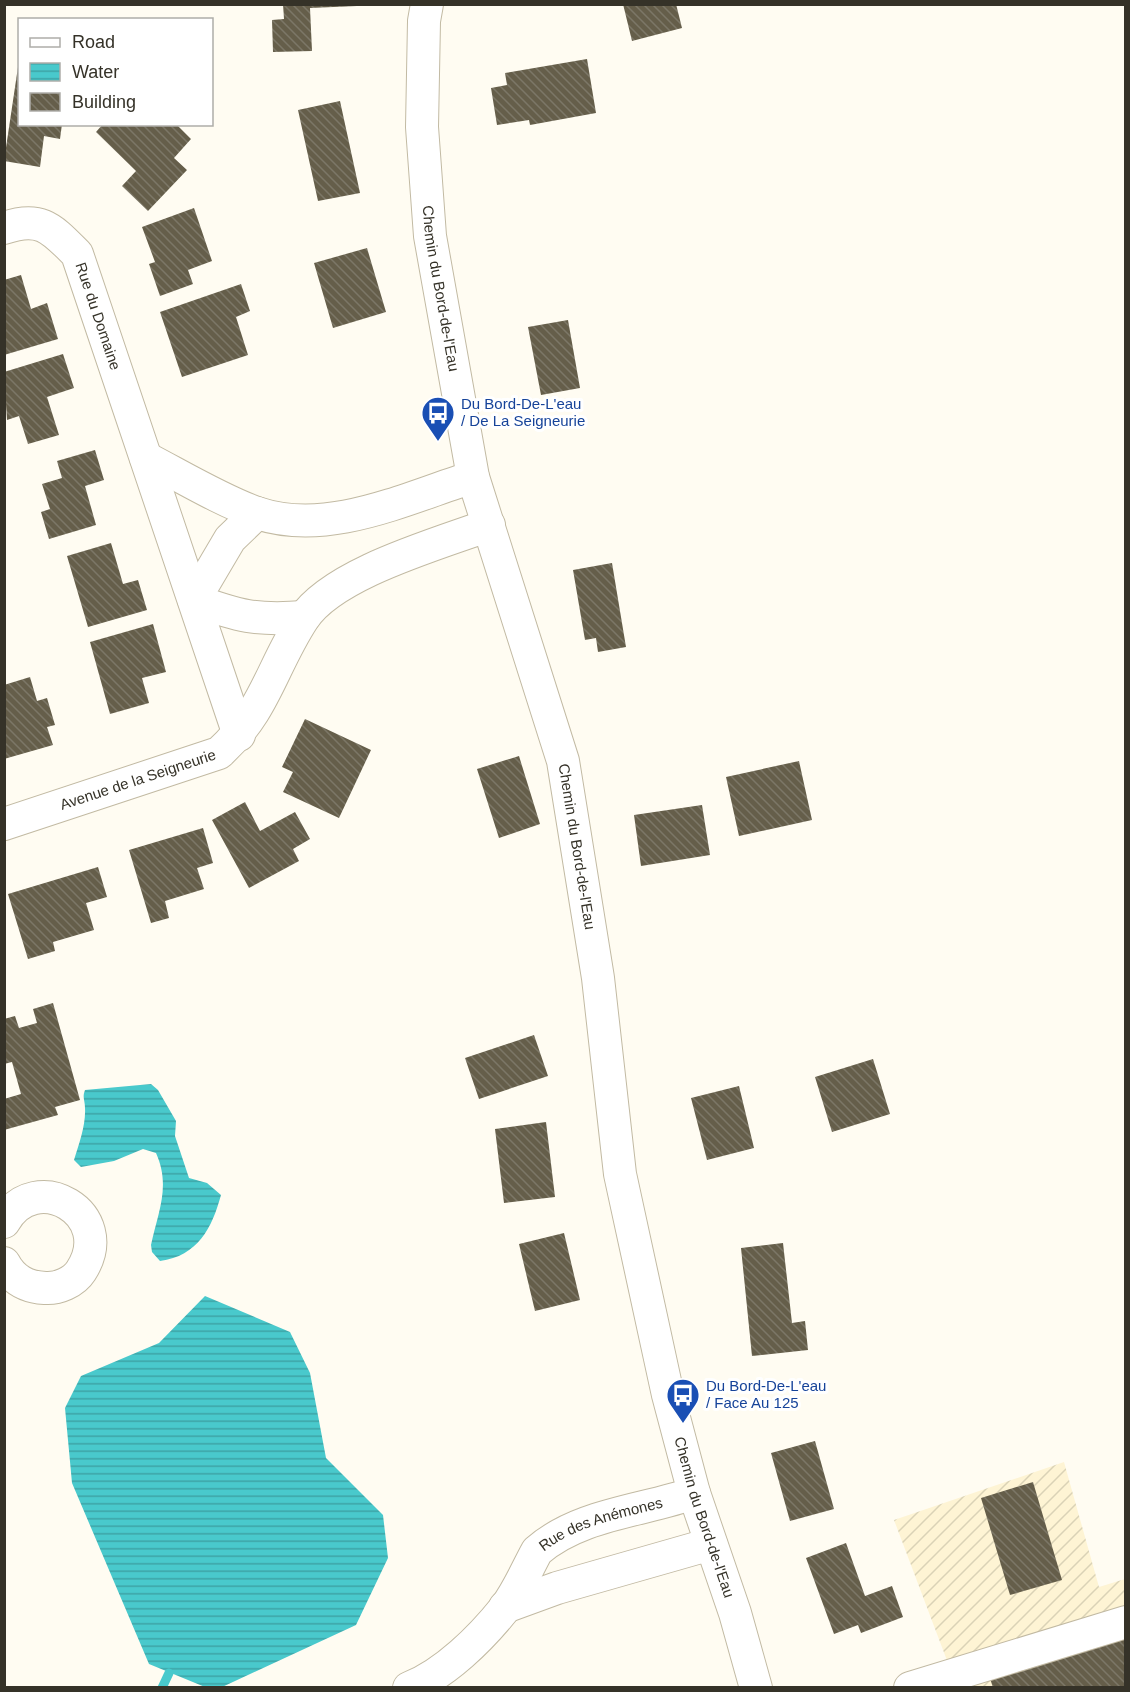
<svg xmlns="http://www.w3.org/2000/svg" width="1130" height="1692" font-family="Arial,sans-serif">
  <defs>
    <pattern id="industrial-furrows" width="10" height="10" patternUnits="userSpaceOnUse" patternTransform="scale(1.5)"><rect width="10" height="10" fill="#fef4d4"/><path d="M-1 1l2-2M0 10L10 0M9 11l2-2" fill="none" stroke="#dad2b6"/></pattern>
    <pattern id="water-rules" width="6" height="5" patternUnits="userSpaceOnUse" patternTransform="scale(1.5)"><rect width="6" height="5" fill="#49c9cc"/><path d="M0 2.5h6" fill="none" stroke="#3ea4a6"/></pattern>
    <pattern id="building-back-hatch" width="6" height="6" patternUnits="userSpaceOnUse" patternTransform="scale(1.5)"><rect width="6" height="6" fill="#655e4a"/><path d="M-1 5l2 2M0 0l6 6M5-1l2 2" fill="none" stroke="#7c7767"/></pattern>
  </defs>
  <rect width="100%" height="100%" fill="#fffcf2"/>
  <!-- industrial -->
  <path fill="url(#industrial-furrows)" d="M1064,1462L1099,1587L1125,1579V1687H957L894,1520Z"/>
  <!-- water -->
  <path fill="url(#water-rules)" d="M151,1084L158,1090L176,1121L175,1136L189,1178L207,1183L221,1195C212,1228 198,1256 160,1261L152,1252L151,1245C158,1212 171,1186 156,1153L143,1149L114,1161L81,1167L74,1160C79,1144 86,1125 85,1108C85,1100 82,1098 85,1090Z
    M205,1296L290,1332L310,1373L326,1458L383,1515L388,1558L356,1625L220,1688L205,1687L149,1664L72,1483L65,1408L81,1376L159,1343Z"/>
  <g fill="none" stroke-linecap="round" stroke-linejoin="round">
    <!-- stream -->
    <path stroke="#49c9cc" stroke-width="9" d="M162,1688L169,1673"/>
  </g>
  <!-- building -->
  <path fill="url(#building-back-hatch)" d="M283,4H357V6L310,8L312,51L273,52L272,20L284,19Z
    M623,4H676L682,28L632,41Z
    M587,59L596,113L530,125L529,120L497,125L491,88L507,85L505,73Z
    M18,67L20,124H62L60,139L44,136L40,167L4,161Z
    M340,101L360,193L318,201L298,110Z
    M103,124H176L191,139L174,158L187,170L148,211L122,186L136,171L96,132Z
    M194,208L212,261L188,270L193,284L160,296L149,264L155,262L142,227Z
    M367,248L386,312L333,328L314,263Z
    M21,275L31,309L47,303L58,339L4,355V280Z
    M241,284L250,311L236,317L248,355L182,377L160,312Z
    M568,320L580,388L541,395L528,327Z
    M63,354L74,388L47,397L59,435L28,444L19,416L7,420L4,372Z
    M95,450L104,480L85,486L96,525L49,539L41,512L50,509L42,484L62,478L57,461Z
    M111,543L123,584L138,580L147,610L88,627L67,556Z
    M612,563L626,647L598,652L596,638L585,640L573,570Z
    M153,624L166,672L142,678L149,703L110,714L90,642Z
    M30,677L37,701L47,698L55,725L47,727L53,745L4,759V685Z
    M305,719L371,750L339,818L283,792L293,772L282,767Z
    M519,756L540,824L499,838L477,769Z
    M799,761L812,820L739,836L726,777Z
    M245,802L260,831L295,812L310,839L293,849L299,861L249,888L212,820Z
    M702,805L710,855L641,866L634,815Z
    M203,828L213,863L197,868L204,889L165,901L169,918L151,923L129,850Z
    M98,867L107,897L86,903L94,930L53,942L55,951L28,959L8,894Z
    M53,1003L80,1100L55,1107L58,1115L4,1130V1099L21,1094L12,1062L4,1064V1019L15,1016L19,1028L37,1023L33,1009Z
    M534,1035L548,1076L479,1099L465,1058Z
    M873,1059L890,1114L832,1132L815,1077Z
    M739,1086L754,1148L707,1160L691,1098Z
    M546,1122L555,1197L504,1203L495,1129Z
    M564,1233L580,1300L535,1311L519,1244Z
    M783,1243L792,1323L805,1321L808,1350L752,1356L741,1248Z
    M815,1441L834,1509L790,1521L771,1453Z
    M1033,1482L1062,1580L1010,1595L981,1498Z
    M846,1543L865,1596L892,1586L903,1617L861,1633L858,1625L834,1634L806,1558Z
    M1126,1629V1688H993L990,1678Z"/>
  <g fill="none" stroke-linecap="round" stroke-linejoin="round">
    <defs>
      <g id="minor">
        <path id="s1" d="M427,4L424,21L422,127L430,236L473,477L563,761L598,978L620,1174L668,1395L694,1493L735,1613L756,1688"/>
        <path id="s2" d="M4,228C41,215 52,229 77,254L239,735"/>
        <path d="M146,458C179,475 222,501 257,513C328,537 406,498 473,477"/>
        <path d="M194,600C238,616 256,621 304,617"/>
        <path d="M194,600L230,539L257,513"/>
        <path id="s3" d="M4,824L219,753C266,710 271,668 303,619C333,573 438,544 489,525"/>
        <path d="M4,1222C35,1166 118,1214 81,1271C74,1282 58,1289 45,1288C27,1287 13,1280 4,1263"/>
        <path d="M505,1607L557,1588L711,1544"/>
        <path id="s4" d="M409,1688C445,1674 481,1638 505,1608C518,1591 527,1569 537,1551C579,1514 643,1511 694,1493"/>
        <path d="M910,1688L1126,1622"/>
      </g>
    </defs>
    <!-- minor casing -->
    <use href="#minor" stroke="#c2baa3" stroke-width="34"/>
    <!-- minor -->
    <use href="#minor" stroke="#fff" stroke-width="32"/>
  </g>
  <!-- icons -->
  <defs>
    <symbol id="bus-pin" viewBox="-11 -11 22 30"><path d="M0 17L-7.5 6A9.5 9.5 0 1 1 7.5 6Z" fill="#1a4fb4" stroke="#fff"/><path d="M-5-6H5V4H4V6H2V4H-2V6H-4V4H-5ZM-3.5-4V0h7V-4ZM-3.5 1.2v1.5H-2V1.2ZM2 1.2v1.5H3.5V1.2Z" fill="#fff"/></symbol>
  </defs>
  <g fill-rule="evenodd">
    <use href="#bus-pin" x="419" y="394" width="38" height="52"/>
    <use href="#bus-pin" x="664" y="1376" width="38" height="52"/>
  </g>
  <g text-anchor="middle" stroke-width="6" stroke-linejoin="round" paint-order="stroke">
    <!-- street labels -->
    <g font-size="15" fill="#353228" stroke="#fff">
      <text dy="5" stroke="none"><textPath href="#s1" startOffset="286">Chemin du Bord-de-l'Eau</textPath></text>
      <text dy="5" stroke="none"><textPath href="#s2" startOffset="150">Rue du Domaine</textPath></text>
      <text dy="5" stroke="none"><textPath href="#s3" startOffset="141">Avenue de la Seigneurie</textPath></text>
      <text dy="5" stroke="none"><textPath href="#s1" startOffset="862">Chemin du Bord-de-l'Eau</textPath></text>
      <text dy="5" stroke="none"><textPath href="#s1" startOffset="1546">Chemin du Bord-de-l'Eau</textPath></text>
      <text dy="5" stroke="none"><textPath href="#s4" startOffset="262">Rue des Anémones</textPath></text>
    </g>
    <!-- transit labels -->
    <g font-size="15" fill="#164399" stroke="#fff" text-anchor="start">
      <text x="461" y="409">Du Bord-De-L'eau<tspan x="461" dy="17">/ De La Seigneurie</tspan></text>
      <text x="706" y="1391">Du Bord-De-L'eau<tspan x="706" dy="17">/ Face Au 125</tspan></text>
    </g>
  </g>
  <!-- border -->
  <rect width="1130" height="1692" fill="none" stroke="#353228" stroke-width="12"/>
  <!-- legend -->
  <rect x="18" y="18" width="195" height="108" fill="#ffffff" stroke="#aeada9" stroke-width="1.5"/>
  <rect x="30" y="38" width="30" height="9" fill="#ffffff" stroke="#aeada9" stroke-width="1.5"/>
  <text x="72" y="48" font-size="18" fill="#353228">Road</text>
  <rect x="30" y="63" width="30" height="18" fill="url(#water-rules)" stroke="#aeada9" stroke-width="1.5"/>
  <text x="72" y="78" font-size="18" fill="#353228">Water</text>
  <rect x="30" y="93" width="30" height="18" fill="url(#building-back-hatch)" stroke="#aeada9" stroke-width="1.5"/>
  <text x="72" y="108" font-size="18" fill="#353228">Building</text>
</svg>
